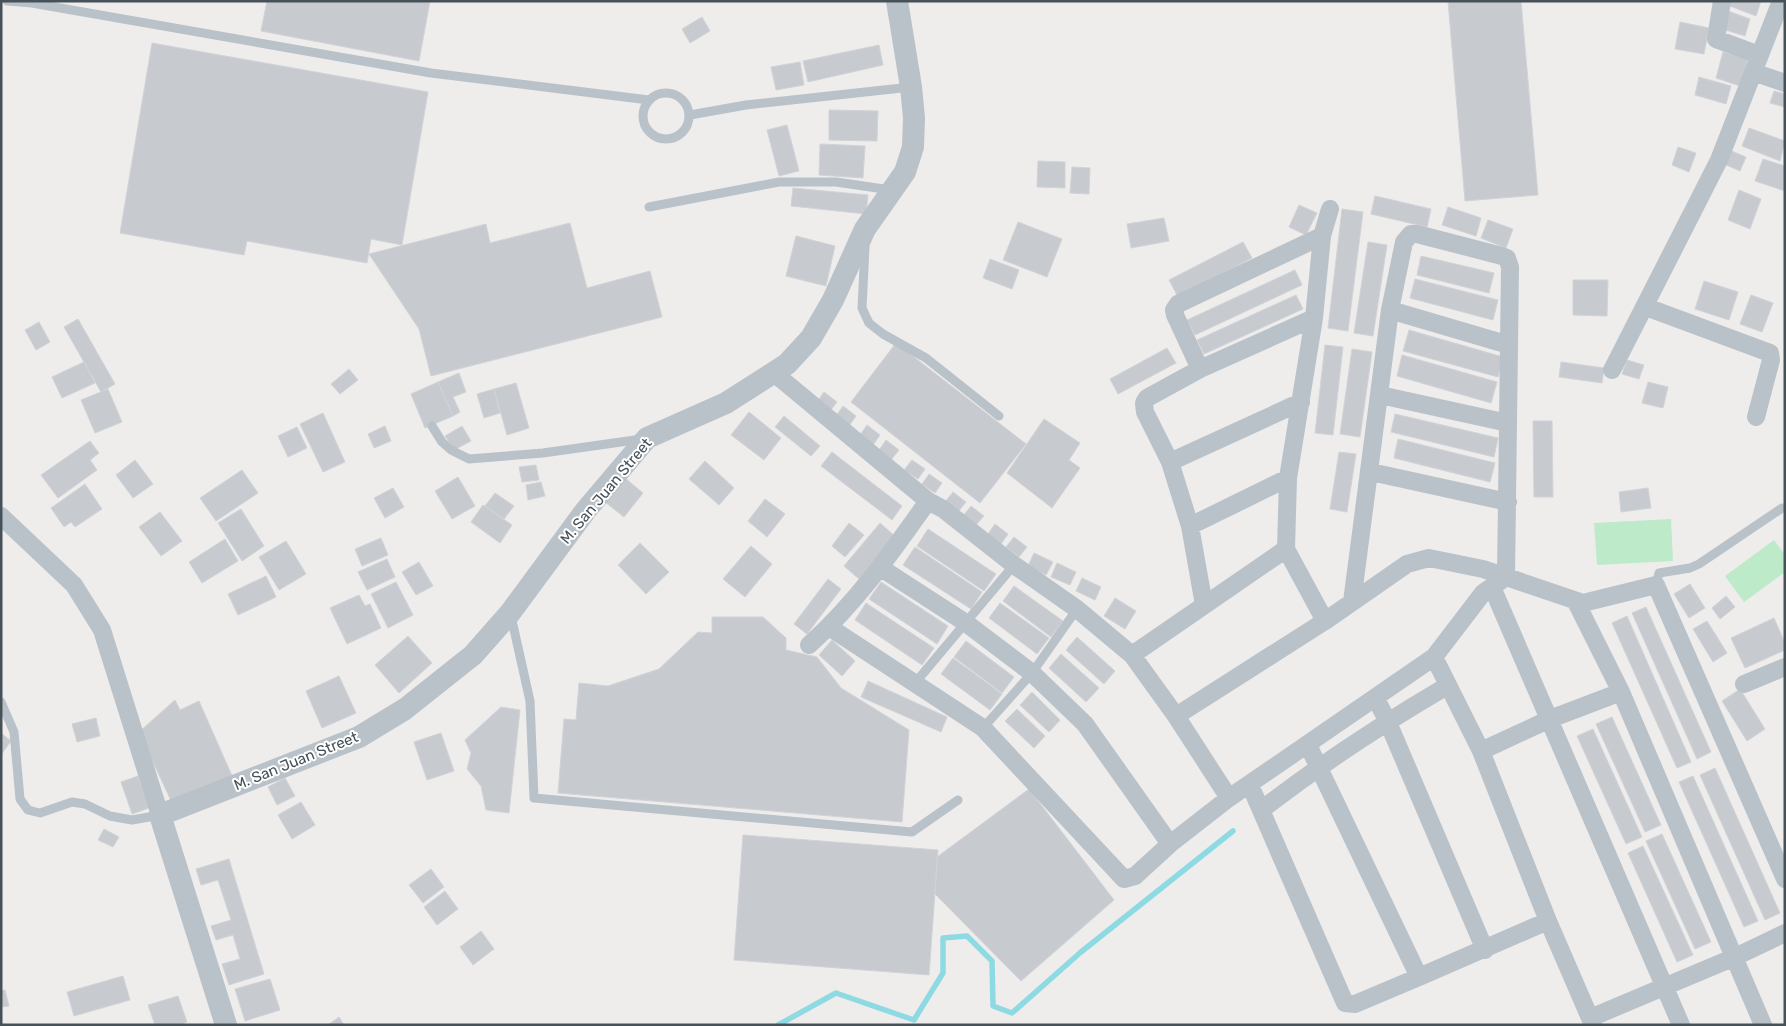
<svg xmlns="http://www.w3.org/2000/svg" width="1786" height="1026" font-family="Rubik,sans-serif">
  <rect width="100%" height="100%" fill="#efecec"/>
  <!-- green -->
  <path fill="#bdeac9" d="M1671,519L1673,561L1597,565L1594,523Z
    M1774,540L1785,555V572L1744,602L1725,576Z"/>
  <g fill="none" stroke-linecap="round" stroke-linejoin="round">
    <!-- stream -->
    <path stroke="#8edae3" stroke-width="5.5" d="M778,1025L836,993L914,1020L943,973V938L967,936L992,961L993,1006L1012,1013L1081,952L1233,831"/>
  </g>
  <!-- building -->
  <path fill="#c7cacf" stroke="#d0d3d7" d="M267,1H430L419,61L261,31Z
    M1448,1H1521L1538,195L1465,201Z
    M1731,1H1761L1756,16L1730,6Z
    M1728,11L1750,19L1745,36L1722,29Z
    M702,17L710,31L690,43L682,29Z
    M1680,22L1709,28L1704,54L1675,49Z
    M152,43L428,92L402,245L371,239L367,263L247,241L244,255L120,233Z
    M879,45L883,65L808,82L803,61Z
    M1723,52L1748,59L1740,86L1716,78Z
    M800,62L804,85L776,90L771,67Z
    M1699,77L1731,86L1726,104L1695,95Z
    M1774,91L1785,94V107L1770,103Z
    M829,110L878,111L877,141L829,140Z
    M787,125L799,171L779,176L767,130Z
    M1749,128L1785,141L1780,161L1742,146Z
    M820,144L865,146L863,178L819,175Z
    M1678,147L1696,153L1689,172L1672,165Z
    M1729,150L1746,157L1740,171L1724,164Z
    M1763,159L1785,166V191L1755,181Z
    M1038,161L1065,162V188L1037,187Z
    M1072,167L1090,168L1089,194L1070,193Z
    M793,188L868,195L866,214L791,206Z
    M1739,190L1761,199L1750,229L1728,220Z
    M1375,196L1431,209L1427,227L1371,214Z
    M1299,205L1317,213L1306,235L1289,227Z
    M1448,207L1481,218L1476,236L1442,225Z
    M1342,209L1363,212L1348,331L1328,328Z
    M1164,218L1169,241L1131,248L1127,224Z
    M1488,220L1513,229L1506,248L1481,238Z
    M1018,222L1062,239L1047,277L1003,260Z
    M570,223L587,288L650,271L662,317L431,376L419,329L369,254L486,224L490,243Z
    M796,236L835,246L826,286L786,276Z
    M1243,242L1252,258L1178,297L1169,280Z
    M1368,242L1387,245L1373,336L1354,333Z
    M1421,256L1494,273L1489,293L1417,275Z
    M990,259L1019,270L1012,289L983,278Z
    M1295,270L1302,285L1195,335L1187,320Z
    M1415,279L1498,300L1493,320L1410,298Z
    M1573,280H1608L1607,316L1573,315Z
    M1704,281L1738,292L1729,320L1695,309Z
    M1296,295L1303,309L1204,354L1197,340Z
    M1751,295L1773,303L1762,332L1740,324Z
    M78,319L115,384L101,392L64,327Z
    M39,322L50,342L36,350L25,330Z
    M1409,330L1503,357L1498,377L1403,351Z
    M896,343L1026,444L980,503L851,402Z
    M1325,345L1343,347L1333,435L1315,433Z
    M1167,348L1176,363L1118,394L1110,379Z
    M1352,349L1372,352L1360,437L1340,434Z
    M1402,355L1497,382L1491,403L1397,376Z
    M1627,360L1644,365L1639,379L1622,374Z
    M84,362L95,383L62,398L52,377Z
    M1561,362L1604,368L1602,383L1559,377Z
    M349,369L358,380L340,394L331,384Z
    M459,373L466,392L453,397L460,412L453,416L438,382Z
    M438,382L453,416L425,428L411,394Z
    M1648,382L1668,387L1663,408L1642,403Z
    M516,383L529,428L507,435L494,389Z
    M108,389L122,422L95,433L81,400Z
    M494,389L500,413L484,418L477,394Z
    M824,392L837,402L830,411L817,402Z
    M843,406L856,416L849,426L836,416Z
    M749,412L781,438L764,460L731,435Z
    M323,413L345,462L323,472L300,424Z
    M1395,414L1498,438L1494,457L1391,432Z
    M784,416L820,446L811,456L775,427Z
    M1044,419L1080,443L1069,460L1080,468L1052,508L1007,473Z
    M1533,421H1552L1553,497H1534Z
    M867,425L880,435L873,445L860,435Z
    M385,426L391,441L374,448L368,434Z
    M462,426L471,441L454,450L445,436Z
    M297,427L307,448L288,457L278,436Z
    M1398,439L1495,463L1490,482L1394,458Z
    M886,440L899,450L891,460L879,450Z
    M90,441L99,453L90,460L97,470L58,498L41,475Z
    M832,452L902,506L892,520L821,466Z
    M1339,452L1356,454L1347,512L1330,509Z
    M135,460L153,484L133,498L116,475Z
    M912,460L925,469L918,479L904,470Z
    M705,461L734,488L719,505L689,479Z
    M536,465L539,480L522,482L519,467Z
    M242,470L258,493L216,521L200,498Z
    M929,474L942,483L935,493L922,484Z
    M458,477L475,506L452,519L435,491Z
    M625,478L643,493L624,517L605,502Z
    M541,482L545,496L528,500L526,485Z
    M85,484L102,509L75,527L71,522L64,527L51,508Z
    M393,488L404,507L385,518L374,498Z
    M1648,488L1651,508L1621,512L1619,492Z
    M953,492L966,502L958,512L945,502Z
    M495,493L514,506L504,519L485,506Z
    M765,499L785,514L767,537L748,521Z
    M483,505L512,525L500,543L471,522Z
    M971,506L984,516L976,525L963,516Z
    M241,509L264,546L242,561L218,523Z
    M160,512L182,541L161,556L139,527Z
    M849,523L864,535L845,557L832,546Z
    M880,523L896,537L859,579L844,566Z
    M995,524L1008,534L1001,544L988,534Z
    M928,529L996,574L984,591L917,546Z
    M1014,537L1027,547L1019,557L1006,547Z
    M381,538L388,555L362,566L355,549Z
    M225,539L238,561L202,583L189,562Z
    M286,541L306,574L279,590L259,557Z
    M640,543L669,572L646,594L618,565Z
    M751,546L772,564L745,597L723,579Z
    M915,547L982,592L971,609L903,565Z
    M1034,553L1053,562L1046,575L1028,566Z
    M387,559L395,577L367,590L358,572Z
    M419,562L433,586L416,595L402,572Z
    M1057,563L1076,572L1070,585L1051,577Z
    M266,576L276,597L238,615L228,594Z
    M1082,578L1101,587L1095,600L1076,591Z
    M828,579L841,589L807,634L794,624Z
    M396,582L413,615L388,628L371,594Z
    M881,582L948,626L937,644L869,599Z
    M1690,584L1705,608L1689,618L1674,594Z
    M1014,586L1063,621L1051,637L1003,601Z
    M359,595L365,606L370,604L381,628L347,644L330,608Z
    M1726,596L1735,607L1720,619L1712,608Z
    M1115,598L1136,611L1125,629L1104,616Z
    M866,603L934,648L922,665L855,620Z
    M1000,603L1049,638L1037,654L989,618Z
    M1646,607L1711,752L1697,759L1632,613Z
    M1627,616L1691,762L1677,768L1612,623Z
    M712,617H763L786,638V650L817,657L841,688L909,730L902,822L558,793L564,719L576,720L579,683L608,686L659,669L698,632L712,633Z
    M1774,618L1785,643V650L1745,668L1731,638Z
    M1707,621L1727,653L1713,662L1693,629Z
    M408,636L432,663L399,693L375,665Z
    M1077,637L1115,671L1104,684L1066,650Z
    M832,640L855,661L842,676L819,655Z
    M966,641L1014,677L1002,693L954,657Z
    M1061,654L1099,688L1086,702L1049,668Z
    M953,658L1002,694L990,710L941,674Z
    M339,676L356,713L322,728L306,691Z
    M868,681L947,717L941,732L861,697Z
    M1740,689L1765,729L1747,741L1722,701Z
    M1032,692L1060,720L1049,732L1020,705Z
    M175,700L180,710L199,701L233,778L173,805L139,732Z
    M501,707L520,710L509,813L486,810L481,786L467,769L471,753L465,740Z
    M1017,709L1045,736L1034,748L1005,721Z
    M1612,717L1661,825L1645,832L1596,724Z
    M96,718L100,736L77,742L72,724Z
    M1593,729L1642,837L1626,844L1577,736Z
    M1,733L11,741L1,755Z
    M441,733L454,771L427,780L414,742Z
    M1715,768L1780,913L1765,920L1700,775Z
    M138,776L149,808L132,814L121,782Z
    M1693,776L1758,921L1744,927L1679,782Z
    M285,778L295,796L277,805L268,787Z
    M1029,789L1114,900L1021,981L935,894L937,857Z
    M301,802L315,825L292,839L278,815Z
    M104,829L119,837L113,847L98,840Z
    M1662,834L1711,942L1695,949L1646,841Z
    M743,835L938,850L929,975L734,960Z
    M1643,846L1693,955L1677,962L1628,853Z
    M229,859L264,974L229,985L222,964L240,959L233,935L216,940L211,926L231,920L218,880L201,885L196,869Z
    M431,869L444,887L423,903L409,885Z
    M445,891L458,909L437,925L424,907Z
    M481,931L494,949L473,965L460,947Z
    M123,976L130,1000L74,1016L67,992Z
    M270,979L280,1010L245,1021L235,989Z
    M5,990L9,1006L1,1007V991Z
    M178,996L187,1022L180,1025H155L148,1005Z
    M339,1017L344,1025H328Z"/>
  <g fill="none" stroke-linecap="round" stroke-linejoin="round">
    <!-- service -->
    <path stroke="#b8c2c8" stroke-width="9" d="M7,1L32,3L431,73L649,100
      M643 116a23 23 0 1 1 46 0a23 23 0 1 1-46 0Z
      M690,115L746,105L911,87
      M649,207L779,182H836L891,190
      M865,247L862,308L869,323L883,334L926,358L999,416
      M432,426L442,442L451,450L469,459L543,453L642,439
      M1656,585L1659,573L1690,568L1699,564L1782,508
      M511,616L530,701L534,798L912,832L958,800
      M915,683L1014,565
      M1,702L14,732L20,799L28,810L40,813L72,802L85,804L110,816L132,820L160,815
      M983,728L1032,673L1077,609"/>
    <!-- minor -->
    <path stroke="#b8c2c8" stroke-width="18" d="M1722,1L1716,39L1759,55
      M1753,72L1785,83
      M1322,236L1330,209
      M1646,307L1770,353L1771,360L1756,417
      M1390,310L1509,345
      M1200,369L1175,315L1174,310L1178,304L1322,236L1314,318L1288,478L1286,549L1325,621
      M1612,370L1719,160L1781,1
      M774,373L928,501L943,509L1014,565L1077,609L1132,655L1176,716L1229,798L1434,657L1483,593L1506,577L1510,267L1507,258L1502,256L1417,234H1411L1404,242L1390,310L1352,602
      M1380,395L1508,423
      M1170,462L1301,402
      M1371,472L1508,502
      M1,516L74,585L102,630L160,815
      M1190,526L1288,478
      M881,568L966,623L1032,673L1085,724L1170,844
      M1492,587L1681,1025
      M1576,602L1621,692L1763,1025
      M1204,605L1190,526L1170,462L1145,412L1144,403L1147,398L1200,369L1314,318
      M829,627L983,728L1124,879L1135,876L1170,844L1229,798
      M809,645C856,603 892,552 928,501
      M1132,655L1286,549
      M1434,657L1481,751L1548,921L1593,1025
      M1744,684L1785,667
      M1376,699L1387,720L1485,950
      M1176,716L1325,621L1407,564L1429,558L1483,569L1583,603L1656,585L1785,879
      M1308,745L1419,977L1548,921
      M1481,751L1550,719L1621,692
      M1250,785L1345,1003L1355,1004L1419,977
      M1261,810C1321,764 1382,724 1447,686
      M1590,1018L1735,957L1785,933"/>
    <!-- tertiary -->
    <path stroke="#b8c2c8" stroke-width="22" d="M226,1025L160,815L359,737L405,709L473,655L510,613L586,510L647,438L726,403L787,364L811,338L833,300L865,229L905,172L913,147L914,118L911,87L897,1"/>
  </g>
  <g text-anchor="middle" stroke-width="4" stroke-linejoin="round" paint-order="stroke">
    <!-- street labels -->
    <g font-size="15" fill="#465158" stroke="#fff">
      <text transform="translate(606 491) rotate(-50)" y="5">M. San Juan Street</text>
      <text transform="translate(296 761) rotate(-22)" y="5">M. San Juan Street</text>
    </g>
  </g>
  <!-- border -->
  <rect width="1786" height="1026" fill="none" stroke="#465158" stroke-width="5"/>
</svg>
